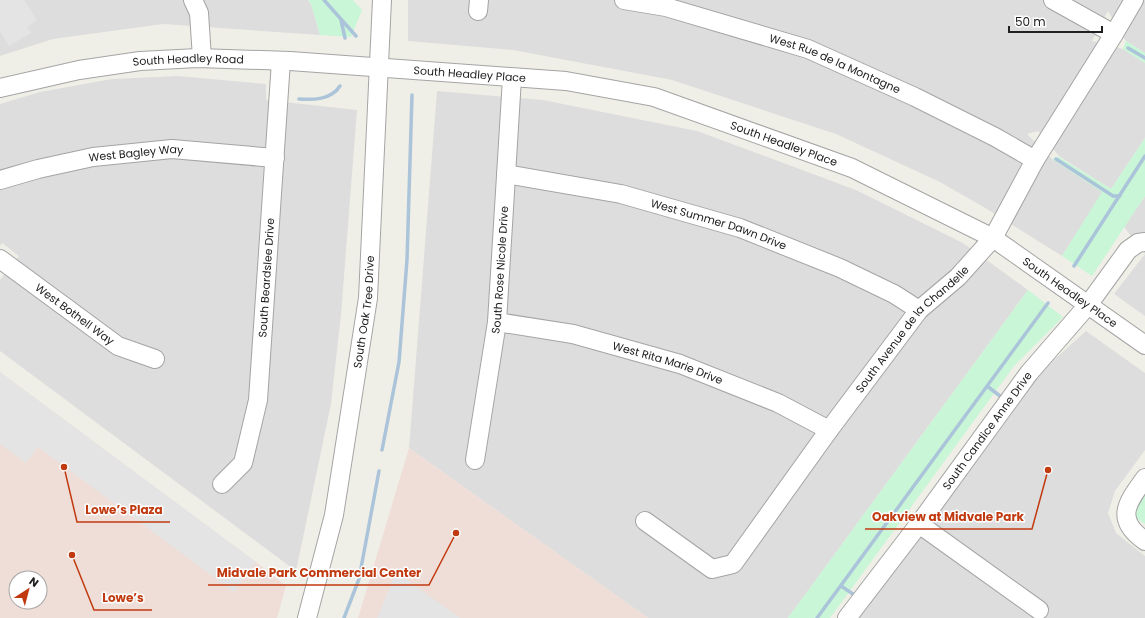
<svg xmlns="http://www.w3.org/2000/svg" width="1145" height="618" font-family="Poppins,sans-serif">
  <rect width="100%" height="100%" fill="#f0efe7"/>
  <!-- residential -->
  <path fill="#dedddd" d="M0,0H308L311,4L320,35L163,24L53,39L0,56Z
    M408,0H1145V53L1126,41L1108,11L1092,41L1123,49L1145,63V138L1111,189L1059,156L1038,131L1027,134L1052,159L1103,192L1062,256L987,209L940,182L836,134L672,80L513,50L408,41Z
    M177,76L266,84V100L357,110L341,315L331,404L296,571L0,351V280L19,256L2,243L0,246V104L40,92L112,79Z
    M437,91L543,100L697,131L856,190L963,243L1028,290L788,618H648L409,448Z
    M1145,196V316L1114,294L1145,254L1124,227Z
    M1086,331L1145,373V450L1115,491L1108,513L1116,533L1145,556V618H859L1036,376Z"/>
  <!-- commercial -->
  <path fill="#efded8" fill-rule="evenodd" d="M0,372L256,562L286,586L277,618H0ZM16,578H40V602H16Z
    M409,448L648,618H358Z"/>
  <!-- park -->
  <path fill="#c8f6d7" d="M308,0H353L362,10L351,37L320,35L311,4Z
    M1126,41L1145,53V63L1123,49Z
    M1145,138V196L1092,276L1062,256L1102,192L1052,159L1059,157L1111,189Z
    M1028,290L1063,317L1014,366L830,618H788Z
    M1145,493V524L1130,514Z"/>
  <!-- parking -->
  <path fill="#e4e4e4" d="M0,0H24L37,20L27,27L31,33L9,46L0,32Z
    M0,372L256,562L234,592L38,447L26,463L0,444Z
    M396,572L460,618H377Z"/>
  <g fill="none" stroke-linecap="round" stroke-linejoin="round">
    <!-- stream -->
    <path stroke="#abc4da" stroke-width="3.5" d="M324,0L356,36
      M341,20L345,38
      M1128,48L1145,58
      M299,99C313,100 331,100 340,86
      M1056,159L1113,196H1120
      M1074,266L1145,156
      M987,386L1000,396
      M382,450L399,362L407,260L412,95
      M841,586L856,596
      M344,618L359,579L379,471
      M817,618L1048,303"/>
    <defs>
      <g id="minor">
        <path d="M193,0L199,13L202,58"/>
        <path id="s1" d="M624,0L666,7L808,49L915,97L995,137L1035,160"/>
        <path d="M1053,0L1114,34"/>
        <path d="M478,11L479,0"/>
        <path id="s2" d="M0,88L79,70L140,61L198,58L290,61L566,81L654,97L852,168L993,238L1145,345"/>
        <path id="s3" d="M506,174L621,194L740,228L840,268L894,294L919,310"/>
        <path id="s4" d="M0,180L38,169L93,157L172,149L275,158"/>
        <path id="s5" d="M0,259L118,346L155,359"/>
        <path id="s6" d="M497,322L573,334L680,364L778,403L829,430"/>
        <path id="s7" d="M475,460L497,322L512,78"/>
        <path d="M1145,478C1127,503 1114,519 1145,541"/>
        <path id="s8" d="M222,484L243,463L258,400L281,61"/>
        <path id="s9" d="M645,521L712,569L733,564L829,430L919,310L958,277L993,238L1035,160L1114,34L1134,0"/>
        <path d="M919,524L1039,610"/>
        <path id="s10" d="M307,618L334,515L368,298L382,0"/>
        <path id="s11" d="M847,618L919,524L1029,373L1088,305L1128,250L1138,243L1145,242"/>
      </g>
    </defs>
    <!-- minor casing -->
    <use href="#minor" stroke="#a4a4a4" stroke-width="20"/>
    <!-- minor -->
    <use href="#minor" stroke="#fff" stroke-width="18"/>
  </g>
  <g text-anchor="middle" stroke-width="3" stroke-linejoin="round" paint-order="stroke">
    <!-- street labels -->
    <g font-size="11" fill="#202020" stroke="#fff">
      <text dy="4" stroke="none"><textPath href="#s2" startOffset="191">South Headley Road</textPath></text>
      <text dy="4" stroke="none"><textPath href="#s1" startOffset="221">West Rue de la Montagne</textPath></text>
      <text dy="4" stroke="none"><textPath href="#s2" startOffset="473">South Headley Place</textPath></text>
      <text dy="4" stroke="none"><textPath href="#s2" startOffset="797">South Headley Place</textPath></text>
      <text dy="4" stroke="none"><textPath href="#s4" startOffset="139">West Bagley Way</textPath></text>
      <text dy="4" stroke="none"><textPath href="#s3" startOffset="219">West Summer Dawn Drive</textPath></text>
      <text dy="4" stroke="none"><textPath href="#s7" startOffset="192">South Rose Nicole Drive</textPath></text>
      <text dy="4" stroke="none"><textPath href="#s8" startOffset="217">South Beardslee Drive</textPath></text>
      <text dy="4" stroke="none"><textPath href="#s2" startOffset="1121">South Headley Place</textPath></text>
      <text dy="4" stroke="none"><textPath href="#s10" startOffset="312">South Oak Tree Drive</textPath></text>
      <text dy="4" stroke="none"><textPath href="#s5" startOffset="93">West Bothell Way</textPath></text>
      <text dy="4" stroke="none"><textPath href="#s9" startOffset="400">South Avenue de la Chandelle</textPath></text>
      <text dy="4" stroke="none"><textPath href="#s6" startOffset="176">West Rita Marie Drive</textPath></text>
      <text dy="4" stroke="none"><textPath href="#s11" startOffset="234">South Candice Anne Drive</textPath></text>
    </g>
  </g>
  <!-- callouts -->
  <path fill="none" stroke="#c13a0f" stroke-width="1.5" d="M64 467L77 522H170M1048 470L1032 529H865M456 533L429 585H208M72 555L94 610H152"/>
  <g fill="#c13a0f" stroke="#fff" stroke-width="1.5">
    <circle cx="64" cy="467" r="4"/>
    <circle cx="1048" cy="470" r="4"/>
    <circle cx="456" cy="533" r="4"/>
    <circle cx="72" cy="555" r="4"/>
  </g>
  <g font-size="12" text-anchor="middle" font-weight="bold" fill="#c13a0f" stroke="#fff" stroke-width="3" stroke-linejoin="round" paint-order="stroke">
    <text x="124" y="514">Lowe’s Plaza</text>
    <text x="948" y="521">Oakview at Midvale Park</text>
    <text x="319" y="577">Midvale Park Commercial Center</text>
    <text x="123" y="602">Lowe’s</text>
  </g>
  <!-- north arrow -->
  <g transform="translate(28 590) rotate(36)"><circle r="19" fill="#ffffff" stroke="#a6a6a6"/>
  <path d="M0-3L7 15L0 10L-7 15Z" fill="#c13a0f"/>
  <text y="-6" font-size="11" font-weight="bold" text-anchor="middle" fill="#202020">N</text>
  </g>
  <!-- scale -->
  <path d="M1009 26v6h93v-6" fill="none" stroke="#202020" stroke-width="2"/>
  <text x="1015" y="26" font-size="12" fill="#202020" stroke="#ffffff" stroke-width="3" paint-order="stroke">50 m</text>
</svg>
